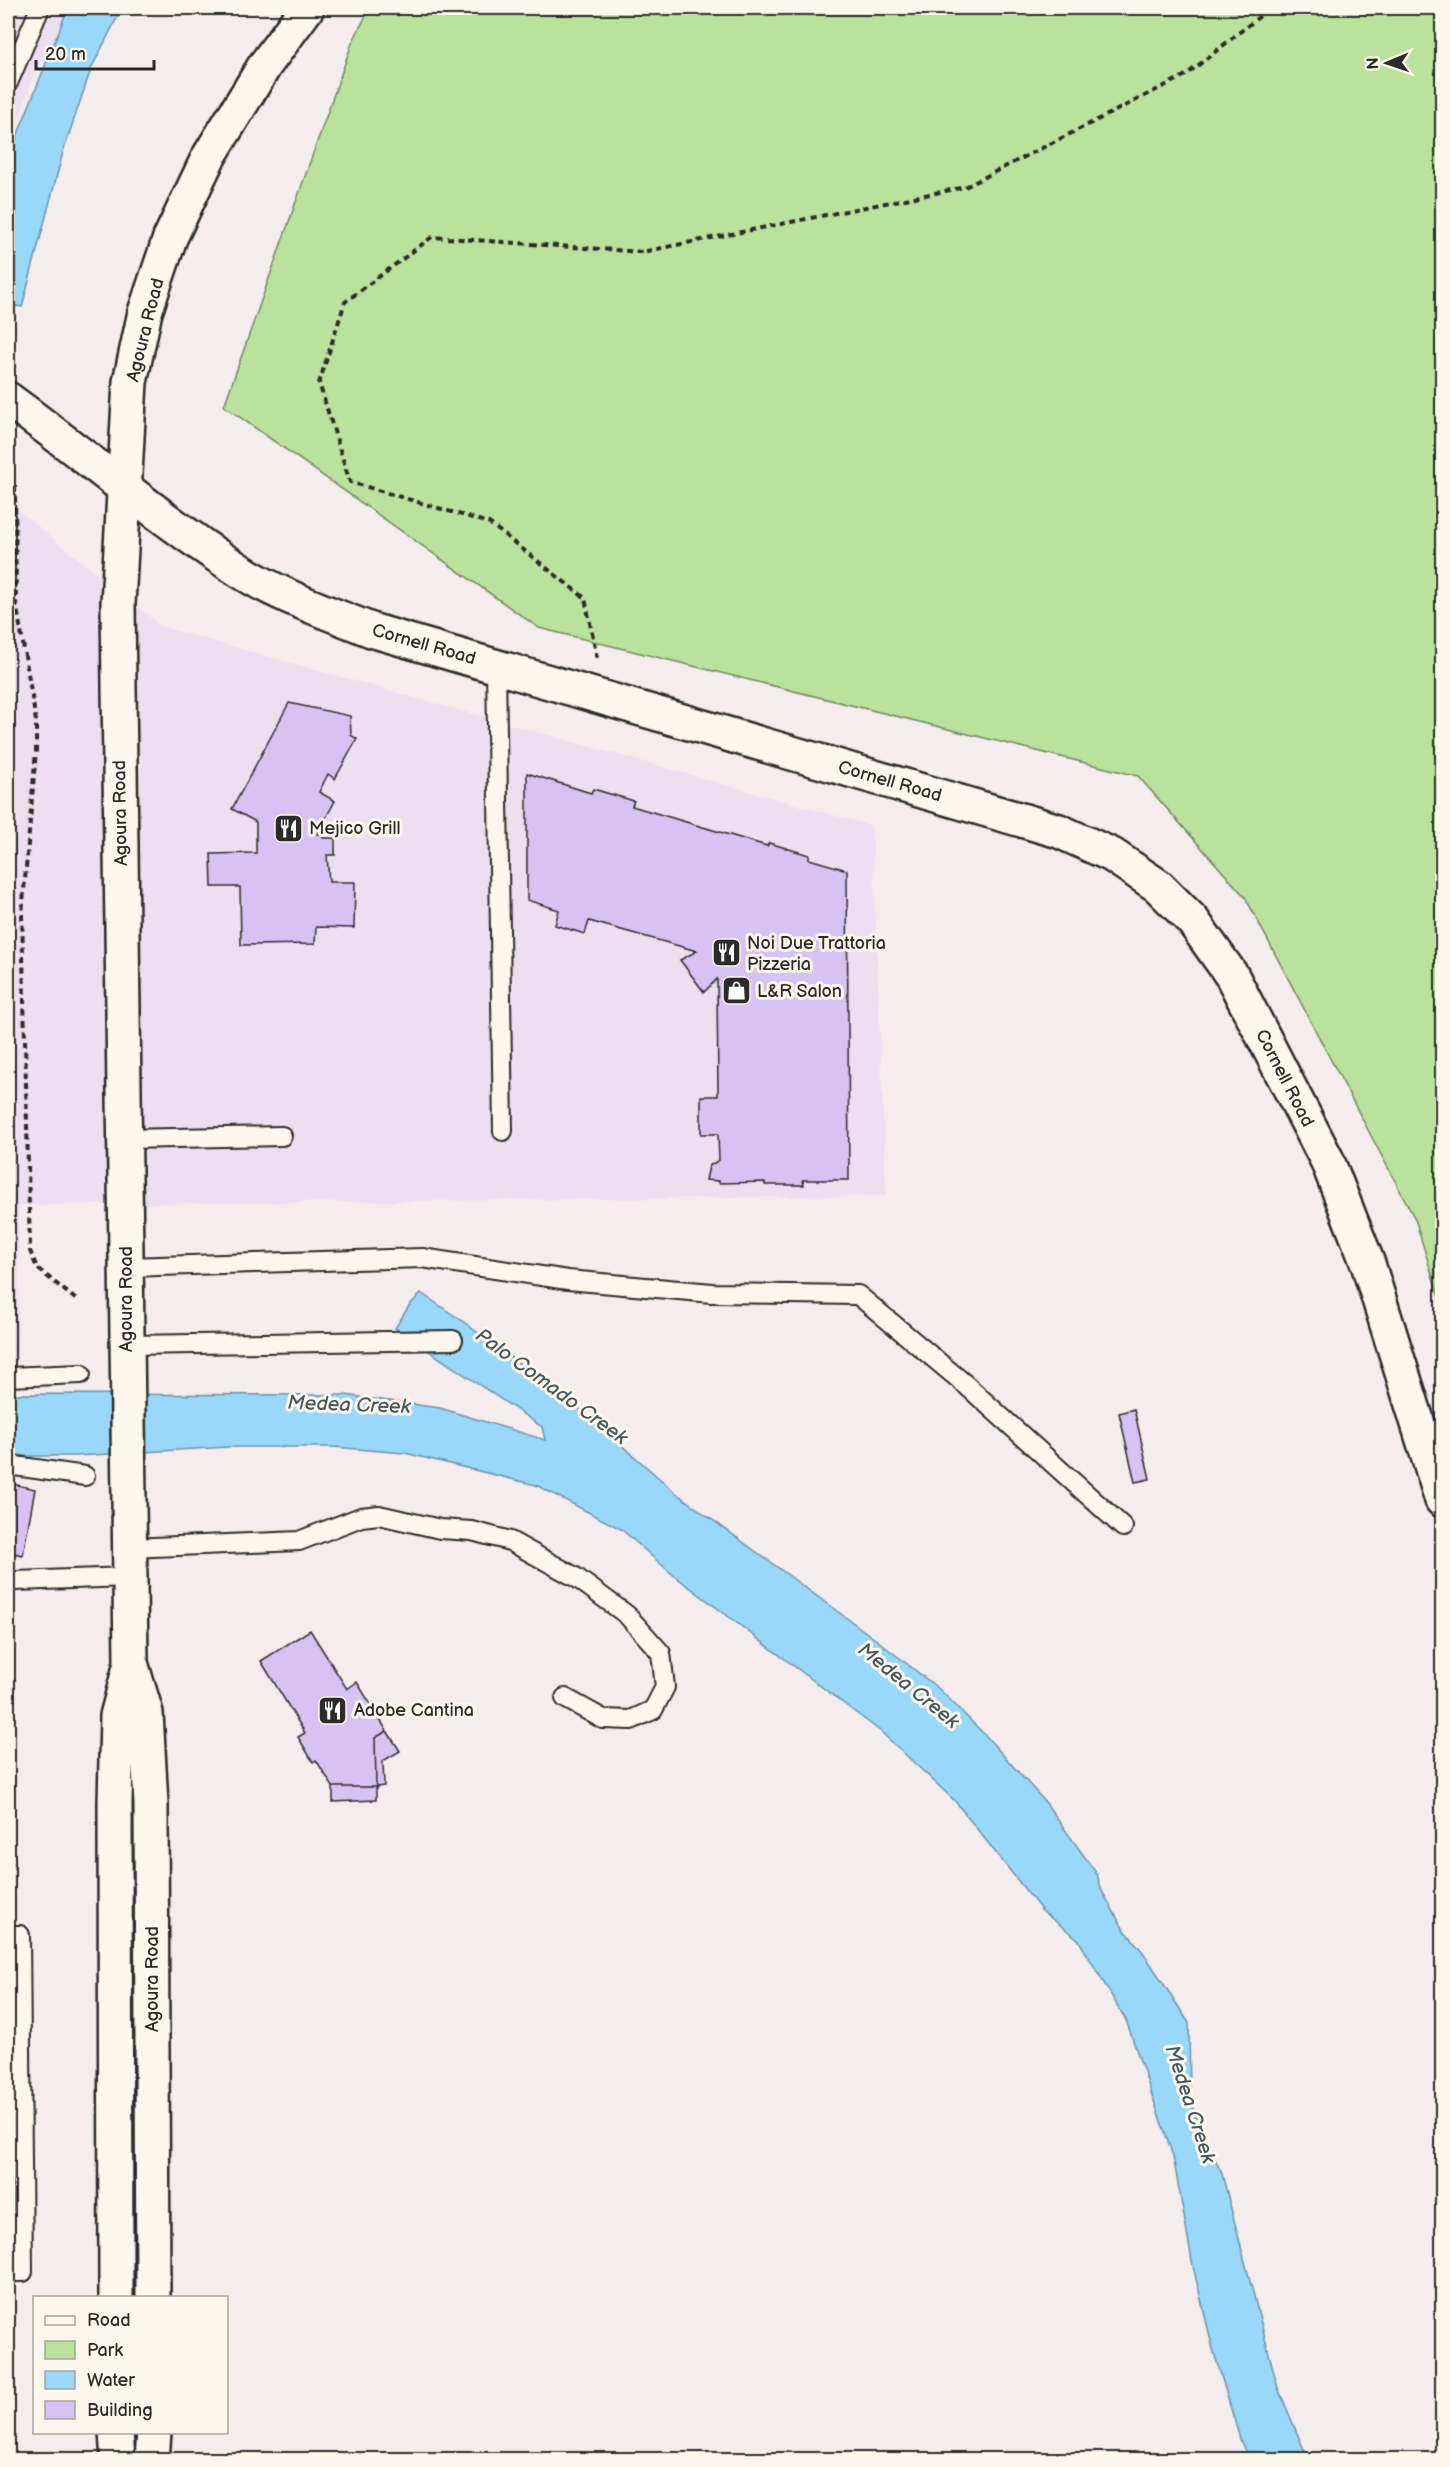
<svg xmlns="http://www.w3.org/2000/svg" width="1450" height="2467" font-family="'Balsamiq Sans',sans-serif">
  <rect width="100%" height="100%" fill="#f4eced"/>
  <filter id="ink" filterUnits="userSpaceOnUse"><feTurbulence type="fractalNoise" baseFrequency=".0167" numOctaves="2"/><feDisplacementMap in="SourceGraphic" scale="12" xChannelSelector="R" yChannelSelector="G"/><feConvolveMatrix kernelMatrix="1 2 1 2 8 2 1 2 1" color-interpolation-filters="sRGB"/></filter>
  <g filter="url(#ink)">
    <!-- built -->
    <path fill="#ecdfef" d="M8,8H72L31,82L8,156Z
      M8,502L162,627L872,826L886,1196L19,1205L18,1359L8,1358Z"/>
    <!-- green -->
    <path fill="#bbe29d" stroke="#738664" stroke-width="1.5" d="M370,8H1442V1307L1415,1219L1245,897L1138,776L539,628L224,406L352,43Z"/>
    <!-- water -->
    <path fill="#99d8fa" stroke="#6d93a7" stroke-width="1.5" d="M68,8H122L91,69L63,152L22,307L8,305V170L16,139Z
      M421,1293L461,1320L585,1413L676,1493L878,1641L939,1689L985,1735L1046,1803L1097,1874L1102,1891L1123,1928L1143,1952L1189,2023L1190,2099L1197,2120L1222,2174L1278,2388L1308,2459H1249L1241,2442L1213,2349L1193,2266L1173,2156L1126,2020L1078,1939L1042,1911L954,1800L880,1731L672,1574L621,1529L536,1485L405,1453L333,1447H228L75,1456H28L8,1454V1394L345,1395L440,1408L545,1440L542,1427L395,1328L409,1306Z"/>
    <!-- building -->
    <path fill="#d8c2f3" stroke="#2b2b2b" stroke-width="1.5" d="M289,703L350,716L351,735L357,739L335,779L328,774L319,792L335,801L317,834H323V838H335V855H327L329,882H355L354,928L316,927L315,944L241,945L240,887H212L211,854L256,853V822L232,809Z
      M527,773L591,793L593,789L634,801L632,806L767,846L769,843L809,855V859L847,870L849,1180H803L804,1185H765V1182L719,1183V1181L706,1180L709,1166L719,1160L718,1134H701V1096H718L717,979L704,992L680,960L697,951L589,921L585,934L555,925L559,910L527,900Z
      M1134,1409L1150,1479L1135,1482L1119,1413Z
      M8,1483L35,1489L23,1555L8,1552Z
      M310,1630L347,1689L357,1682L387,1731L375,1738L376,1787H333L316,1760L313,1762L298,1737L305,1733L261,1661Z
      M387,1731L400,1751L383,1761L384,1786L376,1787L375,1738Z
      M333,1787H376V1800L333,1802Z"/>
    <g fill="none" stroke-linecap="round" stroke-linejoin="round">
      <defs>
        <path id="service" d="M8,83L40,8
          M496,666L503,1131
          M124,1139L282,1136
          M127,1267L422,1258L568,1280L712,1293L858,1295L966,1385L1123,1527
          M126,1345L453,1340
          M8,1377L81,1374
          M8,1465L85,1476
          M129,1548L299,1541L361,1517L379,1515L440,1529L472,1531L510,1541L577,1578L627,1615L661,1653L665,1687L653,1710L631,1720L603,1719L565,1698
          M8,1584L15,1581L129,1577
          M8,1935H20L23,2272H8"/>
        <path id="minor" d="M8,399C85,455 158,518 239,570C279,596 327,612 371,630L1059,831L1112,855L1158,886L1193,921L1232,976L1327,1160L1368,1264L1442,1500"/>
        <path id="secondary" d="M116,2298L115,1803L117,1716L131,1663
          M153,2298L151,1804L146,1713L131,1663L118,604L130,382L145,312L170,238L208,158L265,65L307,8
          M116,2432L118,2460
          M152,2460L154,2432"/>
      </defs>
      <!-- service casing -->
      <use href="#service" stroke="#2b2b2b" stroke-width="22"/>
      <!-- minor casing -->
      <use href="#minor" stroke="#2b2b2b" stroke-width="38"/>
      <!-- secondary casing -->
      <use href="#secondary" stroke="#2b2b2b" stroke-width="38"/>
      <!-- path -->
      <path stroke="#2b2b2b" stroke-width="4" stroke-dasharray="6 4.5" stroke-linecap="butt" d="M8,478L15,486L16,602L36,721V751L22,914L30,1251L37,1268L79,1302
        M597,658L585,598L489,523L350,482L319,383L345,302L432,237L642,252L965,187L1186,75L1270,8"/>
      <!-- service -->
      <use href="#service" stroke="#fbf7ec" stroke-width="18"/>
      <!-- minor -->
      <use href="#minor" stroke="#fbf7ec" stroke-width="33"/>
      <!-- secondary -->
      <use href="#secondary" stroke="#fbf7ec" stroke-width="33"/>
    </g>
  </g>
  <!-- icons -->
  <defs>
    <symbol id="restaurant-square" viewBox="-11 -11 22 22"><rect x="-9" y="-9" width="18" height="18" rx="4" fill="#2b2b2b" stroke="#fbf7ec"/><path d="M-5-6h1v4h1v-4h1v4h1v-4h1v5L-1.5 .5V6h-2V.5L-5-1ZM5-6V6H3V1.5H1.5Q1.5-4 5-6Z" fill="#fff"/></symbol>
    <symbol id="shop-square" viewBox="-11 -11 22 22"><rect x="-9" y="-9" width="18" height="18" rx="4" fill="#2b2b2b" stroke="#fbf7ec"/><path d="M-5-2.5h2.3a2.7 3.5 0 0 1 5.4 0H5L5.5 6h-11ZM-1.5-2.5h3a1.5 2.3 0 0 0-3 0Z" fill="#fff"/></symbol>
  </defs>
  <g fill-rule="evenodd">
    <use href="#restaurant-square" x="272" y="812" width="33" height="33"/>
    <use href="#restaurant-square" x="710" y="936" width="33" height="33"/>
    <use href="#shop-square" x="720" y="974" width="33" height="33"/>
    <use href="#restaurant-square" x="316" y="1694" width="33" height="33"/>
  </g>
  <g text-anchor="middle" stroke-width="6" stroke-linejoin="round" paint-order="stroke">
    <!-- street labels -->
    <g font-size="18" fill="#2b2b2b" stroke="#fbf7ec">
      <text transform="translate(145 330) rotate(-76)" y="6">Agoura Road</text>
      <text transform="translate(424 644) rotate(16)" y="6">Cornell Road</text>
      <text transform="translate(890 781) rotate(16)" y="6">Cornell Road</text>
      <text transform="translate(120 813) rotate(-91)" y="6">Agoura Road</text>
      <text transform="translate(1285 1078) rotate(63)" y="6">Cornell Road</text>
      <text transform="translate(126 1299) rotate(-90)" y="6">Agoura Road</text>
      <text transform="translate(152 1979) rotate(-90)" y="6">Agoura Road</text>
    </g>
    <!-- poi labels -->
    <g font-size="18" fill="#2b2b2b" stroke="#fbf7ec" text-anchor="start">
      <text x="309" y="834">Mejico Grill</text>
      <text x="747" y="949">Noi Due Trattoria<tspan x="747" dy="21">Pizzeria</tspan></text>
      <text x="757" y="997">L&amp;R Salon</text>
      <text x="354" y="1716">Adobe Cantina</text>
    </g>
    <!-- water labels -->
    <g font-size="20" font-style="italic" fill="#46565f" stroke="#fbf7ec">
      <text transform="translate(552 1386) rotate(36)" y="7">Palo Comado Creek</text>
      <text transform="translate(349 1404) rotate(2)" y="7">Medea Creek</text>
      <text transform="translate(909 1685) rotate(39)" y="7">Medea Creek</text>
      <text transform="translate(1191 2104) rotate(72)" y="7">Medea Creek</text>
    </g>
  </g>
  <!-- margin -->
  <rect width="1450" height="2467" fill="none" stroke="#fbf7ec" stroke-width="30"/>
  <rect x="15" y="15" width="1420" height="2437" fill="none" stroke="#2b2b2b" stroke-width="2" filter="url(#ink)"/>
  <!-- legend -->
  <rect x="33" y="2296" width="195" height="138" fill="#fbf7ec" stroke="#a8a59f" stroke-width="1.5"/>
  <rect x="45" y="2316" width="30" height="9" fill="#fbf7ec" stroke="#a8a59f" stroke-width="1.5"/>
  <text x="87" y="2326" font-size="18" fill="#2b2b2b">Road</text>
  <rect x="45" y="2341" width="30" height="18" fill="#bbe29d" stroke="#a8a59f" stroke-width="1.5"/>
  <text x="87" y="2356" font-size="18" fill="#2b2b2b">Park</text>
  <rect x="45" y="2371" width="30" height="18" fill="#99d8fa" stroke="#a8a59f" stroke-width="1.5"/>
  <text x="87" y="2386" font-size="18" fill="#2b2b2b">Water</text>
  <rect x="45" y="2401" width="30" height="18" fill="#d8c2f3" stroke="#a8a59f" stroke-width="1.5"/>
  <text x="87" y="2416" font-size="18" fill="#2b2b2b">Building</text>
  <!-- north arrow -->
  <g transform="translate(1387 63) rotate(268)" stroke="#fbf7ec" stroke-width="4.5" paint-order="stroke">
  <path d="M0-4.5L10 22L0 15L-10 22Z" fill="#2b2b2b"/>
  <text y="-9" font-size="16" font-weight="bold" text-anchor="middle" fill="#2b2b2b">N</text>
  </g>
  <!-- scale -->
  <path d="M36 60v9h118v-9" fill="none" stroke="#2b2b2b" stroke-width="3"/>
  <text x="45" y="60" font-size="18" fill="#2b2b2b" stroke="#fbf7ec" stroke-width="4.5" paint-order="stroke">20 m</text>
</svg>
